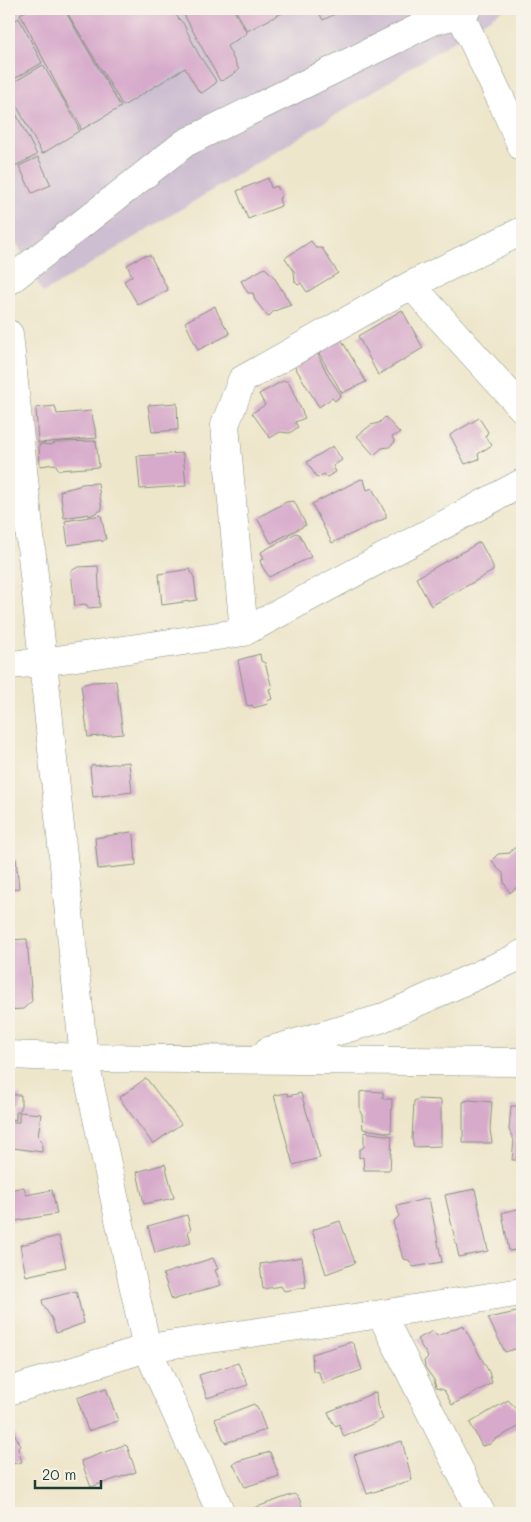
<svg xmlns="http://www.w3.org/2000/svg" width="531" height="1522" font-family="Mali,sans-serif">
  <rect width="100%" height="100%" fill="#f7f3e8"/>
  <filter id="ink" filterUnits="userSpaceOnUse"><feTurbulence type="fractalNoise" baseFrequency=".02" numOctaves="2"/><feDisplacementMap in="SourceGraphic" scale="10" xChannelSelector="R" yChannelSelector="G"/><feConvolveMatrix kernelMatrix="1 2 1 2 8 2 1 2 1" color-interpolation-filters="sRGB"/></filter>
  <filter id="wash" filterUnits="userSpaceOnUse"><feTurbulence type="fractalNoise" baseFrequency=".0096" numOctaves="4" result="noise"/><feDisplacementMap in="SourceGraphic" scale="20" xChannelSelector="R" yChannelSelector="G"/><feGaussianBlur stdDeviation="1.12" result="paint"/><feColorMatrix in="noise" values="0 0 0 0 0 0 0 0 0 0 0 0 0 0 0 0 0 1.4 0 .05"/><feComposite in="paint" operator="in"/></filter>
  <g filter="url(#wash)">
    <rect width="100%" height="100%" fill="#eee6cb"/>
    <!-- industrial -->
    <path fill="#cebed1" d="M9,9H504L354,104L43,293L9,229Z"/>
    <g id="blocks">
      <!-- building -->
      <path fill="#d7aacb" d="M30,9H64L121,107L81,130L79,122L63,97L20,14Z
        M65,9H174L178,18L183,23L199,55L215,79L216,83L202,93L199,92L185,68L123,106Z
        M180,9H233L247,33L227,46L239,70L224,80L220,81L182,11Z
        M235,9H284L286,11L247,31Z
        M317,9H345L323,20Z
        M19,18L42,63L9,82V24Z
        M43,65L77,123L79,131L42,154L9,91V85Z
        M9,100L37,155L9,169Z
        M38,157L51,185L32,193L19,166Z
        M268,178L271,188L277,186L282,197L279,198L281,206L248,219L237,191Z
        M311,241L316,248H322L338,273L307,292L301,283L298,285L295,282L294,271L285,258Z
        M150,255L168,290L138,305L124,281L132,276L127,265L143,256Z
        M265,268L274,277L291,305L274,311L268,317L255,300L253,293H248L241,281Z
        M215,306L218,314L230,334L198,350L185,322Z
        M402,310L423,348L378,375L358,336Z
        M341,339L366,382L342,393L317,350Z
        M313,345L329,377L341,395L335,401L332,398L319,407L289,357Z
        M283,381H288L305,418L295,422L298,427L290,433L280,432L270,438L252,413L265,405L259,394Z
        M177,403L178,430L152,432L148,405Z
        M55,406L57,414L91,411L97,438L38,443L36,408Z
        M385,417L400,433L392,437L395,442L389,447L382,448L374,455L357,436L371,425L379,423Z
        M479,418L488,432L485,437L492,445L478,454L479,459L465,464L450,435Z
        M96,441L99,467L59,470L55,464L40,466L39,445L43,444L51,445L57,442Z
        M333,446L342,460L333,466L336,472L327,477L324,474L317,478L307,462Z
        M183,453L186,486L140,489L137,456Z
        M361,479L364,480L367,490L372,488L386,514V518L332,543L312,504Z
        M98,483L102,510L89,516V514L64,518L60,491L79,486L81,484Z
        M294,501L306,525L271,543L257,518L286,502Z
        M101,515L106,539L102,542L101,540L68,545L65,521Z
        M296,533L299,534L311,557L269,577L262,566L260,560L264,559L261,552Z
        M480,542L493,566V571L431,606L416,578Z
        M98,566L100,607L88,608L87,605L83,604L75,606L71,571L78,567Z
        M190,569L194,578L197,600L162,605L159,574Z
        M260,654L261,661L265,663L272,688L269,689L272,699L267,701L268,704L253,708L252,705L247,706L238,660Z
        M116,681L123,734L88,737L81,685L92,682Z
        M129,762L132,792L93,797L90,767L94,764L95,766Z
        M131,832L134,835L136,865L98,869L95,838Z
        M522,844V887H517L510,893L504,883L503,873L496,867L492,860L498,854L510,853L513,849Z
        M9,859H16L19,888L9,891Z
        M27,939L32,1001L23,1009L9,1010V940Z
        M146,1078L181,1124L153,1144L119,1098Z
        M365,1091L383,1092V1099H392L391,1133L363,1129L362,1115L360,1111V1092Z
        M287,1093L288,1096L301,1093L320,1158L293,1165L274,1095Z
        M9,1095H21V1109L16,1113V1120L9,1119Z
        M418,1099L441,1100V1146L414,1147L412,1139L414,1101Z
        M469,1100L492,1102L490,1129L492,1143H463V1102Z
        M511,1106H522V1160H512L514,1140L509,1130Z
        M19,1112L41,1114L38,1137L42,1141V1152L13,1148L9,1150V1122H19Z
        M364,1132L392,1136L390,1170H364L363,1157L359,1158V1150L364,1147Z
        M165,1164L174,1198L144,1204L137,1172Z
        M24,1187L26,1195L52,1190L57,1214L9,1222V1190Z
        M475,1189L488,1251L459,1257L445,1195Z
        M429,1198L442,1262L413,1267L409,1260L403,1259L393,1222L399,1216L397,1206Z
        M522,1208V1249L509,1251L502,1213L504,1212Z
        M187,1215L191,1230L188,1231L191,1243L155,1253L148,1226Z
        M340,1221L355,1263L326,1274L312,1230Z
        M59,1236L66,1267L26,1276L20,1245Z
        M302,1257L306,1287L284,1291L281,1286L263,1289L260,1264Z
        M213,1258L218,1269L215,1270L221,1285L172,1300L163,1274Z
        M76,1291L84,1323L56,1333L52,1319L43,1305L42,1300Z
        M522,1311V1347L505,1352L488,1318Z
        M463,1325L489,1372L492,1383L452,1405L444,1390L436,1388L434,1380L425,1367L424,1361L428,1357L417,1339L433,1331L437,1336Z
        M351,1342L354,1345L362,1370L322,1384L319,1372L313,1371L312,1354Z
        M238,1363L248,1385L207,1398L199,1375Z
        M106,1388L118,1421L88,1431L77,1398Z
        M376,1392L377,1405L383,1419L344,1437L339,1424L336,1426L333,1423L328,1412Z
        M508,1400L515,1407L522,1422V1425L494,1440L490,1444L482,1446L470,1423Z
        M254,1404L258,1409L266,1430L225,1443L215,1419Z
        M9,1423L21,1446L18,1448L22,1462L11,1464L9,1468Z
        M402,1441L412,1480L367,1494L354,1455Z
        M124,1445L127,1446L136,1472L91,1487L81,1461Z
        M270,1452L279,1476L245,1487L233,1464L238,1461Z
        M294,1494L299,1498L304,1513H256L254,1508Z"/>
    </g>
  </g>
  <g filter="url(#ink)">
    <use href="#blocks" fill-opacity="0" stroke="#869280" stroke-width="1"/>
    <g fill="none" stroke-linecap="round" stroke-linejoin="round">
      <defs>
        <path id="minor" d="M460,14L504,106L522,147
          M9,281L185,143L433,21L460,14L467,9
          M411,285L522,408
          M9,334L84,1058L147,1348L221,1513
          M244,632L225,425L242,380L411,285L522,231
          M9,665L43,662L244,632L522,483
          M268,1051L380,1019L516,958L522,954
          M9,1055L84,1058L522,1062
          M381,1314L481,1513
          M9,1391L147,1348L381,1314L522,1292"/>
      </defs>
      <!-- minor casing -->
      <use href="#minor" stroke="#869280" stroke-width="29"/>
      <!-- minor -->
      <use href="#minor" stroke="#fff" stroke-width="28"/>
    </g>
  </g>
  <!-- margin -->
  <rect width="531" height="1522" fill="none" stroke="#f7f3e8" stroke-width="30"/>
  <!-- scale -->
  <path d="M35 1480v8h66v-8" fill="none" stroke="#1f3d34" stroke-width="2.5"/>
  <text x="42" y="1480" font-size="15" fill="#1f3d34" stroke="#f7f3e8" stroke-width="4" paint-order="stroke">20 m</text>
</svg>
